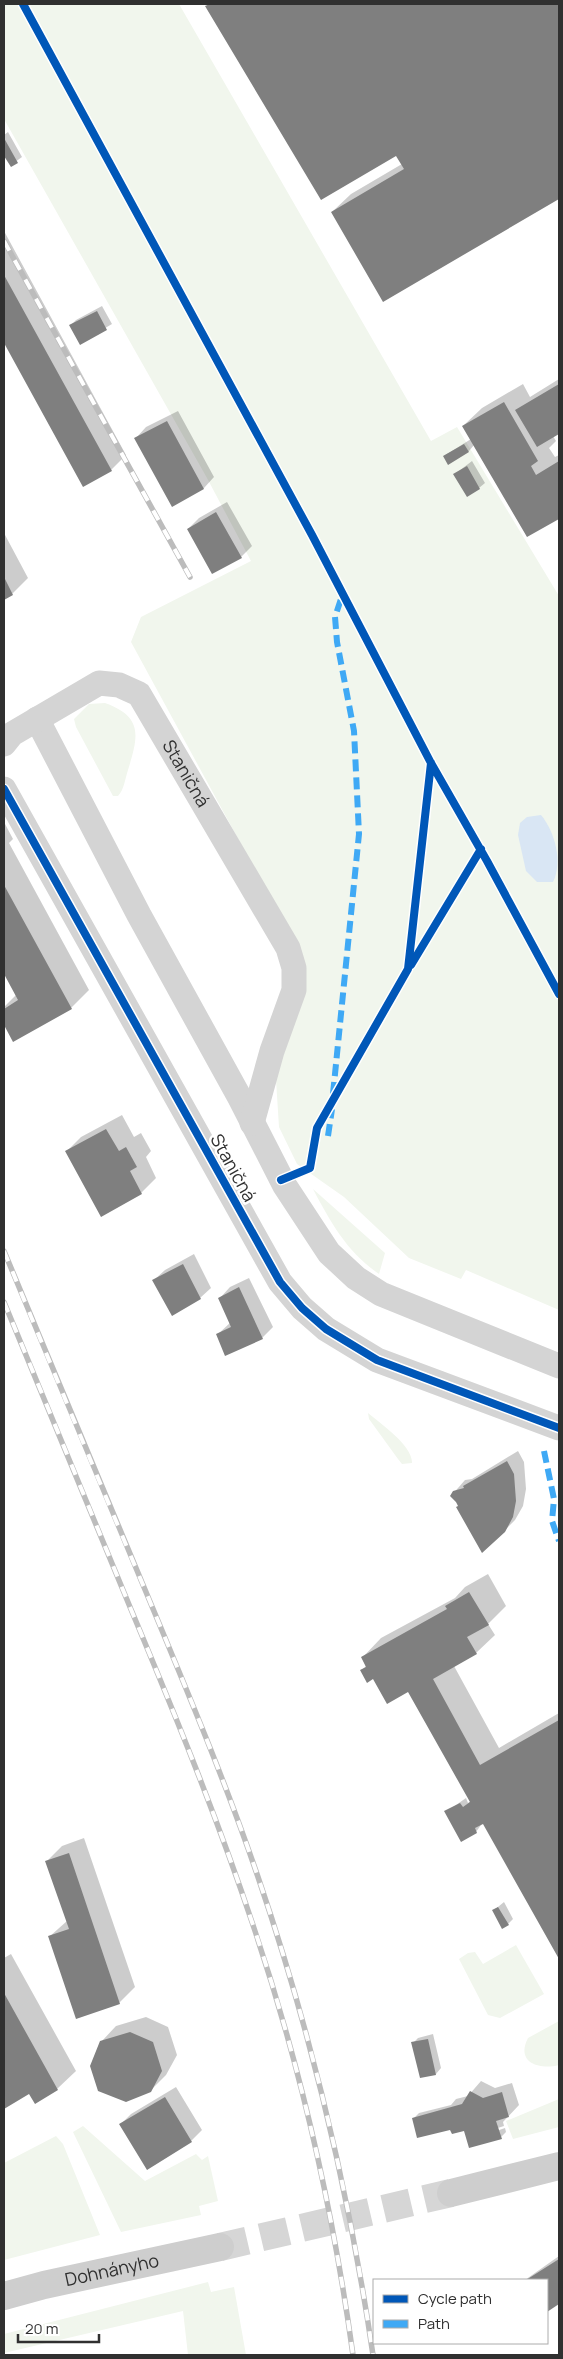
<svg xmlns="http://www.w3.org/2000/svg" width="563" height="2359" font-family="Manrope,sans-serif">
  <rect width="100%" height="100%" fill="#fff"/>
  <!-- green -->
  <path fill="#f1f6ed" d="M4,4H179L431,441L457,427L559,596V1310L466,1270L461,1279L409,1258L344,1197L297,1164L279,1127L276,1080L298,949L131,642L141,617L251,561L207,478L4,119Z
    M105,703C144,717 138,737 128,770C125,779 124,790 118,796H113L76,727L74,719L89,704Z
    M313,1189L385,1253L379,1274C347,1252 331,1223 313,1189Z
    M368,1413C380,1423 413,1446 412,1463L402,1464L398,1459L369,1419Z
    M516,1945L544,1994L500,2018L488,2015L459,1959L468,1953L475,1952L483,1964Z
    M559,2021V2065C540,2070 515,2063 528,2038Z
    M559,2099V2127L513,2139L506,2121Z
    M83,2126L145,2181L196,2154L202,2160L208,2156L218,2201L199,2206L201,2215L121,2232L73,2132Z
    M56,2136L63,2144L100,2235L4,2260V2163Z
    M208,2282L211,2292L234,2287L246,2355H188L183,2311L4,2353V2334Z"/>
  <!-- water -->
  <path fill="#d9e6f4" d="M541,815C555,832 563,862 553,882H537L526,871L518,835L520,823L527,817Z"/>
  <!-- shadow -->
  <path fill="#0003" d="M210,4H559V196L383,300L332,212L351,194L402,164L396,154L207,7Z
    M8,132L22,157L11,165L4,153V135Z
    M4,231L126,455L111,470L84,485L4,340Z
    M102,306L112,324L80,343L71,325L76,320Z
    M559,379V433L553,436L556,441L549,448L555,457L559,455V517L527,536L474,445L469,451L444,456L471,439L463,426L482,408L523,384L530,397Z
    M178,411L214,477L204,488L173,505L136,438L146,427Z
    M472,461L485,483L479,488L455,474Z
    M227,502L252,546L241,557L188,529L199,518Z
    M4,533L28,578L12,594L4,598Z
    M4,822L13,839L9,843L89,990L71,1008L14,1040L4,1023V1007L16,995L4,972Z
    M122,1115L134,1137L141,1133L151,1151L146,1157L156,1178L141,1193L66,1152L81,1137Z
    M194,1254L211,1288L200,1298L154,1280L165,1270Z
    M249,1278L273,1327L262,1338L217,1335L231,1322L220,1298L230,1287Z
    M518,1451L524,1462L526,1489L523,1506L515,1520L504,1531L459,1505L451,1496L465,1480L472,1479Z
    M488,1574L506,1606L488,1624L495,1635L476,1653L454,1666L499,1748L559,1713V1955L483,1822L476,1832L446,1812L466,1798L468,1803L471,1801L409,1691L362,1670L367,1665L363,1657L381,1638L455,1598L465,1587Z
    M84,1838L135,1987L119,2003L49,1937L67,1921L47,1861L62,1846Z
    M504,1902L513,1919L508,1924L493,1911Z
    M11,1954L76,2071L57,2089L30,2093L4,2107V1958Z
    M146,2017L168,2027L177,2055L166,2075L150,2091L101,2042L116,2026Z
    M433,2034L441,2068L436,2074L421,2077L413,2043L418,2038Z
    M481,2081L495,2088L512,2083L519,2105L503,2122L504,2126L473,2136V2139L505,2128L506,2132L501,2137L470,2146L465,2129L452,2133L451,2128L418,2137L413,2119L419,2113L451,2105L456,2099L468,2096Z
    M176,2087L202,2130L191,2141L120,2125L131,2114Z
    M559,2256V2303L547,2311V2280H525Z"/>
  <!-- building -->
  <path fill="#7f7f7f" d="M210,4H559V199L383,302L331,212L404,169L396,156L321,200L205,6Z
    M4,138L18,163L11,167L4,156Z
    M4,275L112,471L83,487L4,343Z
    M97,311L107,330L80,345L69,325Z
    M559,384V434L537,447L515,410Z
    M504,402L538,461L531,466L536,475L559,461V519L527,537L462,426Z
    M167,421L204,489L172,507L134,438Z
    M464,444L469,452L448,465L443,456Z
    M467,466L480,489L467,497L453,474Z
    M216,512L242,558L212,574L187,529Z
    M4,577L13,595L4,600Z
    M4,885L72,1009L13,1042L4,1025V1009L18,1000L4,974Z
    M106,1129L119,1151L126,1147L137,1167L130,1171L142,1194L101,1217L65,1151Z
    M183,1264L201,1299L172,1316L152,1280Z
    M239,1287L263,1339L225,1356L216,1334L231,1327L218,1298Z
    M507,1461L514,1474L516,1501L513,1517L505,1532L482,1553L456,1507L458,1506L456,1502L450,1496L453,1491L464,1488L463,1486Z
    M469,1592L489,1625L467,1637L477,1654L433,1679L480,1765L559,1720V1959L483,1824L475,1828L477,1833L461,1842L444,1811L460,1803L463,1807L470,1802L408,1692L387,1704L373,1679L367,1683L360,1670L366,1667L361,1657L447,1609L445,1606Z
    M69,1853L120,2004L76,2019L48,1936L69,1929L45,1861Z
    M498,1907L509,1925L502,1929L492,1910Z
    M4,1993L58,2090L35,2104L29,2094L4,2109Z
    M130,2032L153,2042L162,2071L151,2092L126,2102L98,2091L90,2066L100,2041Z
    M428,2039L436,2075L420,2078L411,2042Z
    M470,2091L483,2098L502,2092L509,2117L496,2121L502,2139L469,2148L464,2131L452,2134L450,2130L417,2138L412,2118L462,2104Z
    M165,2097L192,2142L147,2170L119,2124Z
    M559,2259V2304L547,2312V2280H526Z"/>
  <g fill="none" stroke-linecap="round" stroke-linejoin="round">
    <!-- secondary-tunnel -->
    <path stroke="#d6d6d6" stroke-width="28" stroke-dasharray="28 14" stroke-linecap="butt" d="M220,2247L451,2193"/>
    <!-- street -->
    <g stroke="#d4d4d4" stroke-width="25">
      <path d="M37,719L139,915L240,1098L285,1186L329,1253L356,1278L381,1294L559,1366"/>
      <path id="s1" d="M4,744L12,734L99,683L119,685L139,694L288,948L294,968V990L272,1051L252,1123"/>
      <path d="M4,789L280,1282L302,1308L326,1329L377,1360L559,1428"/>
    </g>
    <!-- secondary -->
    <g stroke="#cecece" stroke-width="28">
      <path d="M451,2193L559,2166"/>
      <path id="s2" d="M4,2296L44,2285L220,2247"/>
    </g>
    <defs>
      <path id="rail" d="M4,241L190,577
        M4,1251C51,1365 98,1479 146,1592C185,1686 225,1780 258,1877C311,2032 349,2192 373,2355
        M4,1302C46,1403 88,1505 130,1607C174,1712 217,1817 253,1925C300,2064 333,2210 353,2355"/>
    </defs>
    <!-- rail casing -->
    <use href="#rail" stroke="#bcbcbc" stroke-width="5.5"/>
    <!-- rail -->
    <use href="#rail" stroke="#fff" stroke-width="4" stroke-dasharray="11" stroke-linecap="butt"/>
    <!-- quiet -->
    <path stroke="#3fa9f5" stroke-width="6" stroke-dasharray="12 6" stroke-linecap="butt" d="M333,1094L359,834L354,731L337,642L335,617L343,593
      M328,1136L332,1109
      M544,1451L554,1499L552,1521L559,1541"/>
    <defs>
      <path id="cycleway" d="M23,4L312,535L431,763L487,861L559,994
        M4,789L280,1282L302,1308L326,1329L377,1360L559,1428
        M411,965L481,849
        M281,1180L310,1168L317,1128L408,969L431,763"/>
    </defs>
    <!-- cycleway casing -->
    <use href="#cycleway" stroke="#fff" stroke-width="11"/>
    <!-- cycleway -->
    <use href="#cycleway" stroke="#0057b8" stroke-width="8"/>
  </g>
  <g text-anchor="middle" stroke-width="5" stroke-linejoin="round" paint-order="stroke">
    <!-- street labels -->
    <g font-size="18" fill="#303030" stroke="#fff">
      <text dy="6" stroke="none"><textPath href="#s1" startOffset="248">Staničná</textPath></text>
      <text transform="translate(233 1168) rotate(61)" y="6">Staničná</text>
      <text dy="6" stroke="none"><textPath href="#s2" startOffset="111">Dohnányho</textPath></text>
    </g>
  </g>
  <!-- border -->
  <rect width="563" height="2359" fill="none" stroke="#303030" stroke-width="10"/>
  <!-- legend -->
  <rect x="373" y="2279" width="175" height="65" fill="#ffffff" stroke="#acacac"/>
  <rect x="383" y="2295" width="25" height="8" fill="#0057b8" stroke="#acacac"/>
  <text x="418" y="2304" font-size="15" fill="#303030">Cycle path</text>
  <rect x="383" y="2320" width="25" height="8" fill="#3fa9f5" stroke="#acacac"/>
  <text x="418" y="2329" font-size="15" fill="#303030">Path</text>
  <!-- scale -->
  <path d="M18 2334v8h81v-8" fill="none" stroke="#303030" stroke-width="2.5"/>
  <text x="25" y="2334" font-size="15" fill="#303030" stroke="#ffffff" stroke-width="4" paint-order="stroke">20 m</text>
</svg>
